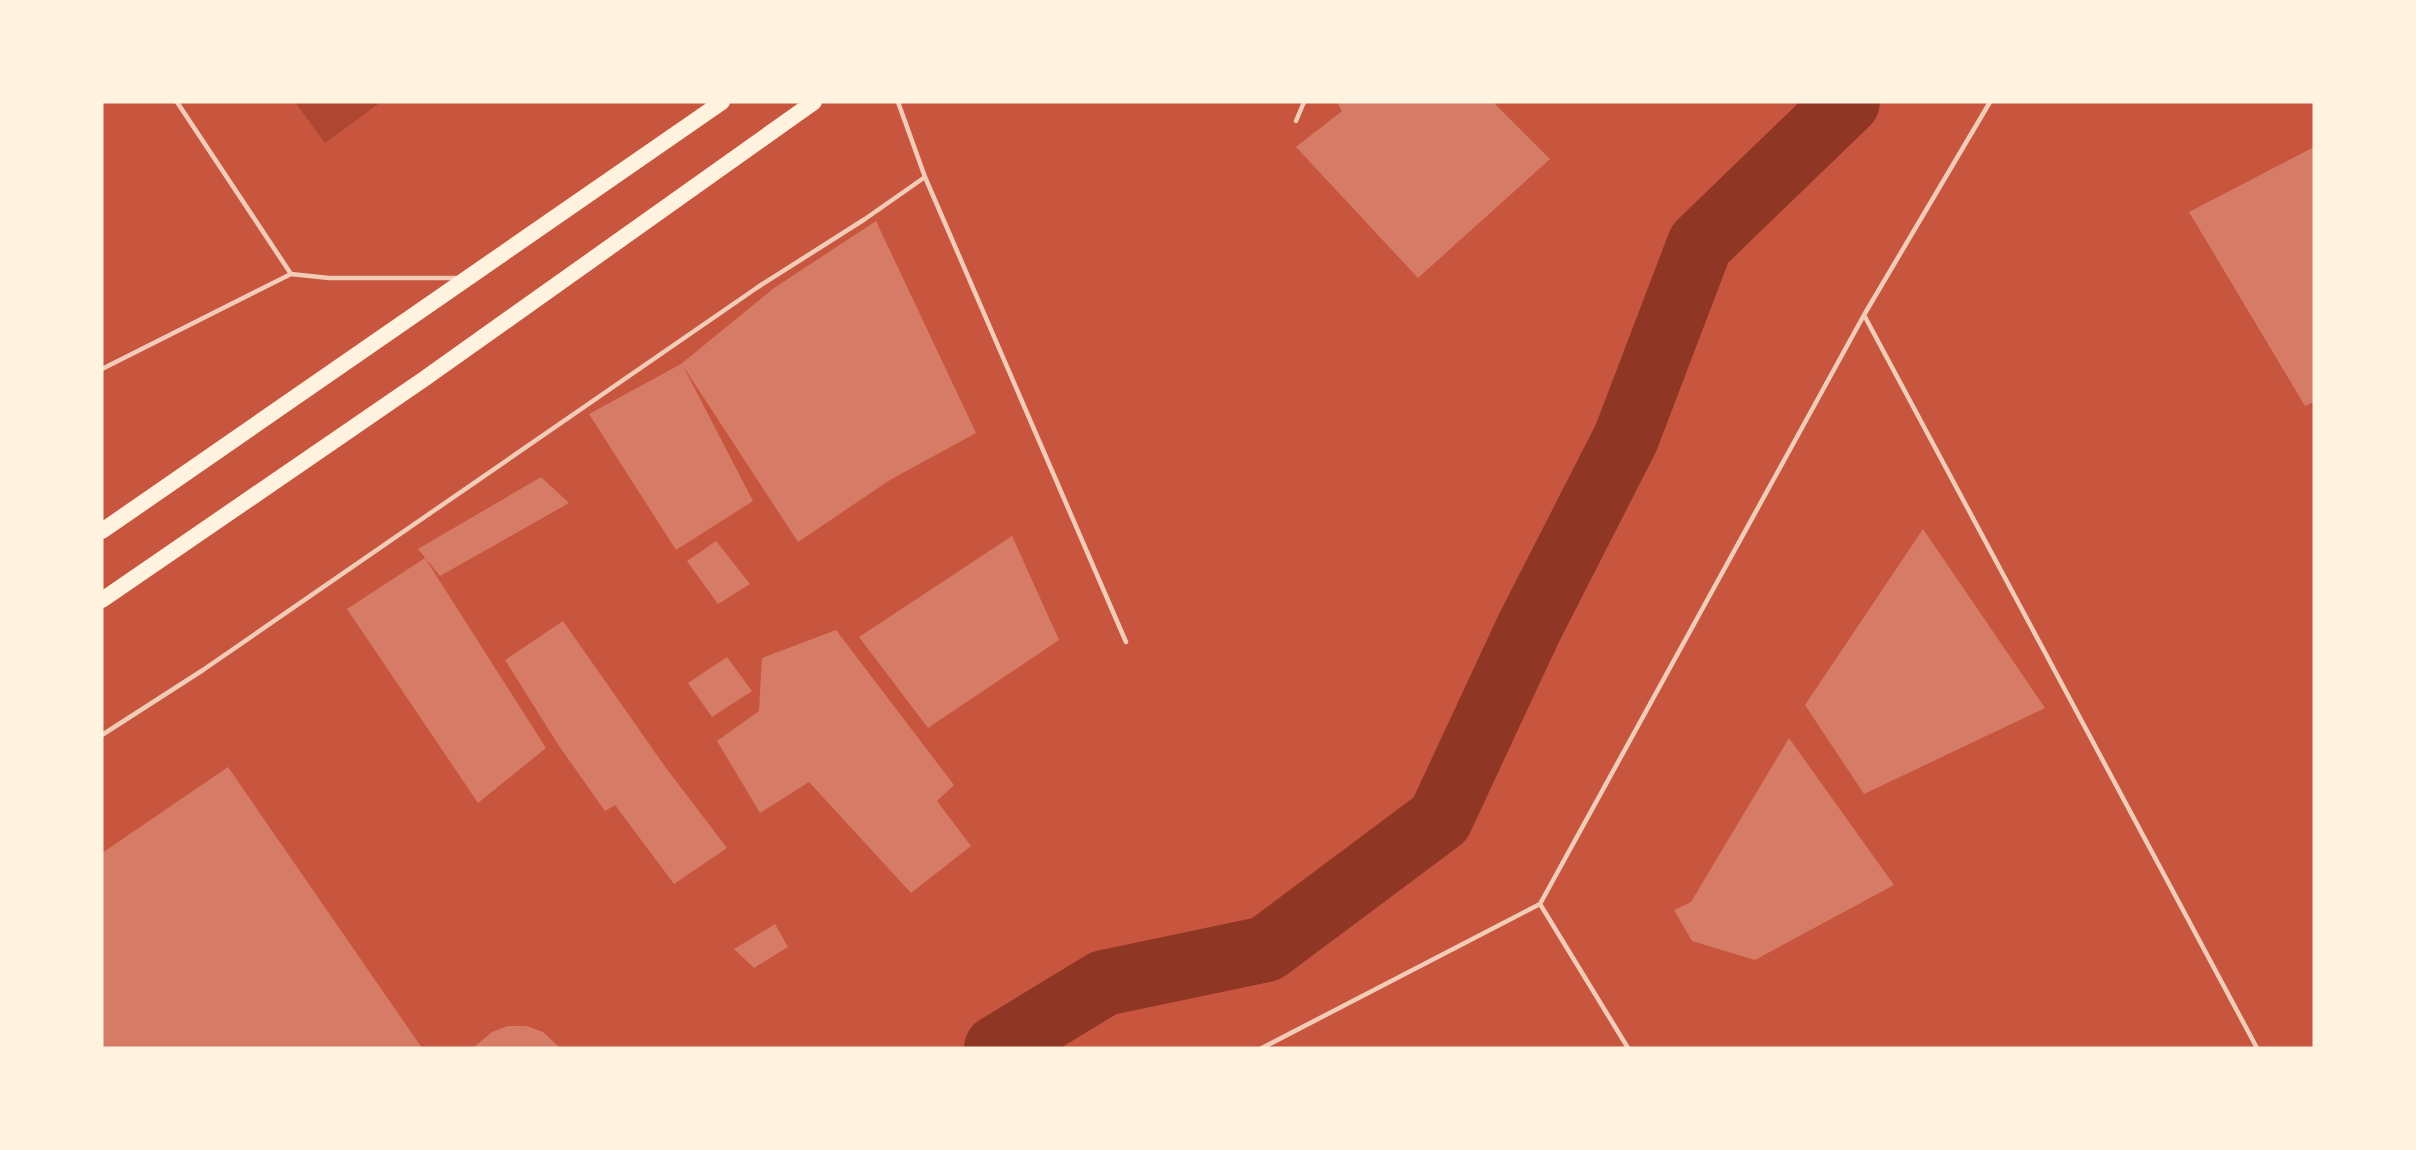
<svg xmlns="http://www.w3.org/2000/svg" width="2416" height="1150" font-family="'Asap Condensed',sans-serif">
  <rect width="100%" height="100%" fill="#c8553d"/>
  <!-- green -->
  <path fill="#ae4732" d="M295,102H381L325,143Z"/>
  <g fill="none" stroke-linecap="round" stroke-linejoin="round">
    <!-- river -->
    <path stroke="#8f3625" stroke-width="66" d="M997,1048L1104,983L1266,949L1440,819L1529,628L1626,438L1700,244L1847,102"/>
  </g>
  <!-- building -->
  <path fill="#d67c66" d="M1337,102H1493L1550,159L1418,278L1296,147L1342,111Z
    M2314,147V402L2305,406L2189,212Z
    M876,221L976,433L890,480L798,542L683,366L753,501L676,550L589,414L681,364L774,288Z
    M541,477L569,503L440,576L418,549Z
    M1923,529L2045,708L1864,794L1805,705Z
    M1012,536L1059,640L928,728L859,637Z
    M716,541L750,584L718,604L687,561Z
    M425,558L546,748L478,803L347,609Z
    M563,621L666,768L727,848L674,884L615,805L605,811L559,746L505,660Z
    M836,630L954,785L937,801L971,846L911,893L809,782L760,813L717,741L759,711L762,658Z
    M727,657L752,691L712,717L688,683Z
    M1789,738L1894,885L1755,960L1692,941L1674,910L1691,902Z
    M228,767L422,1048H102V853Z
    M775,924L788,947L754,968L734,949Z
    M508,1026H527L543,1032L560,1048H473L492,1032Z"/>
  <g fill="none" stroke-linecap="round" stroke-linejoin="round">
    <!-- service -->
    <path stroke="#f1ccb7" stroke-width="4.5" d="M177,102L291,274
      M898,102L925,177L1126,642
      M1296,121L1304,102
      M1864,315L2257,1048
      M102,369L291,274L329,278H458
      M102,735L203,670L758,287L865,219L925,177
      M1540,904L1628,1048
      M1262,1048L1540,904L1864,315L1990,102"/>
    <!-- trunk -->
    <path stroke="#fff3e0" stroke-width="16" d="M102,531L722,102
      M102,600L424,379L814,102"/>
  </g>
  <!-- border -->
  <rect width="2416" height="1150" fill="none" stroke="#fff3e0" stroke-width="207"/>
</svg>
